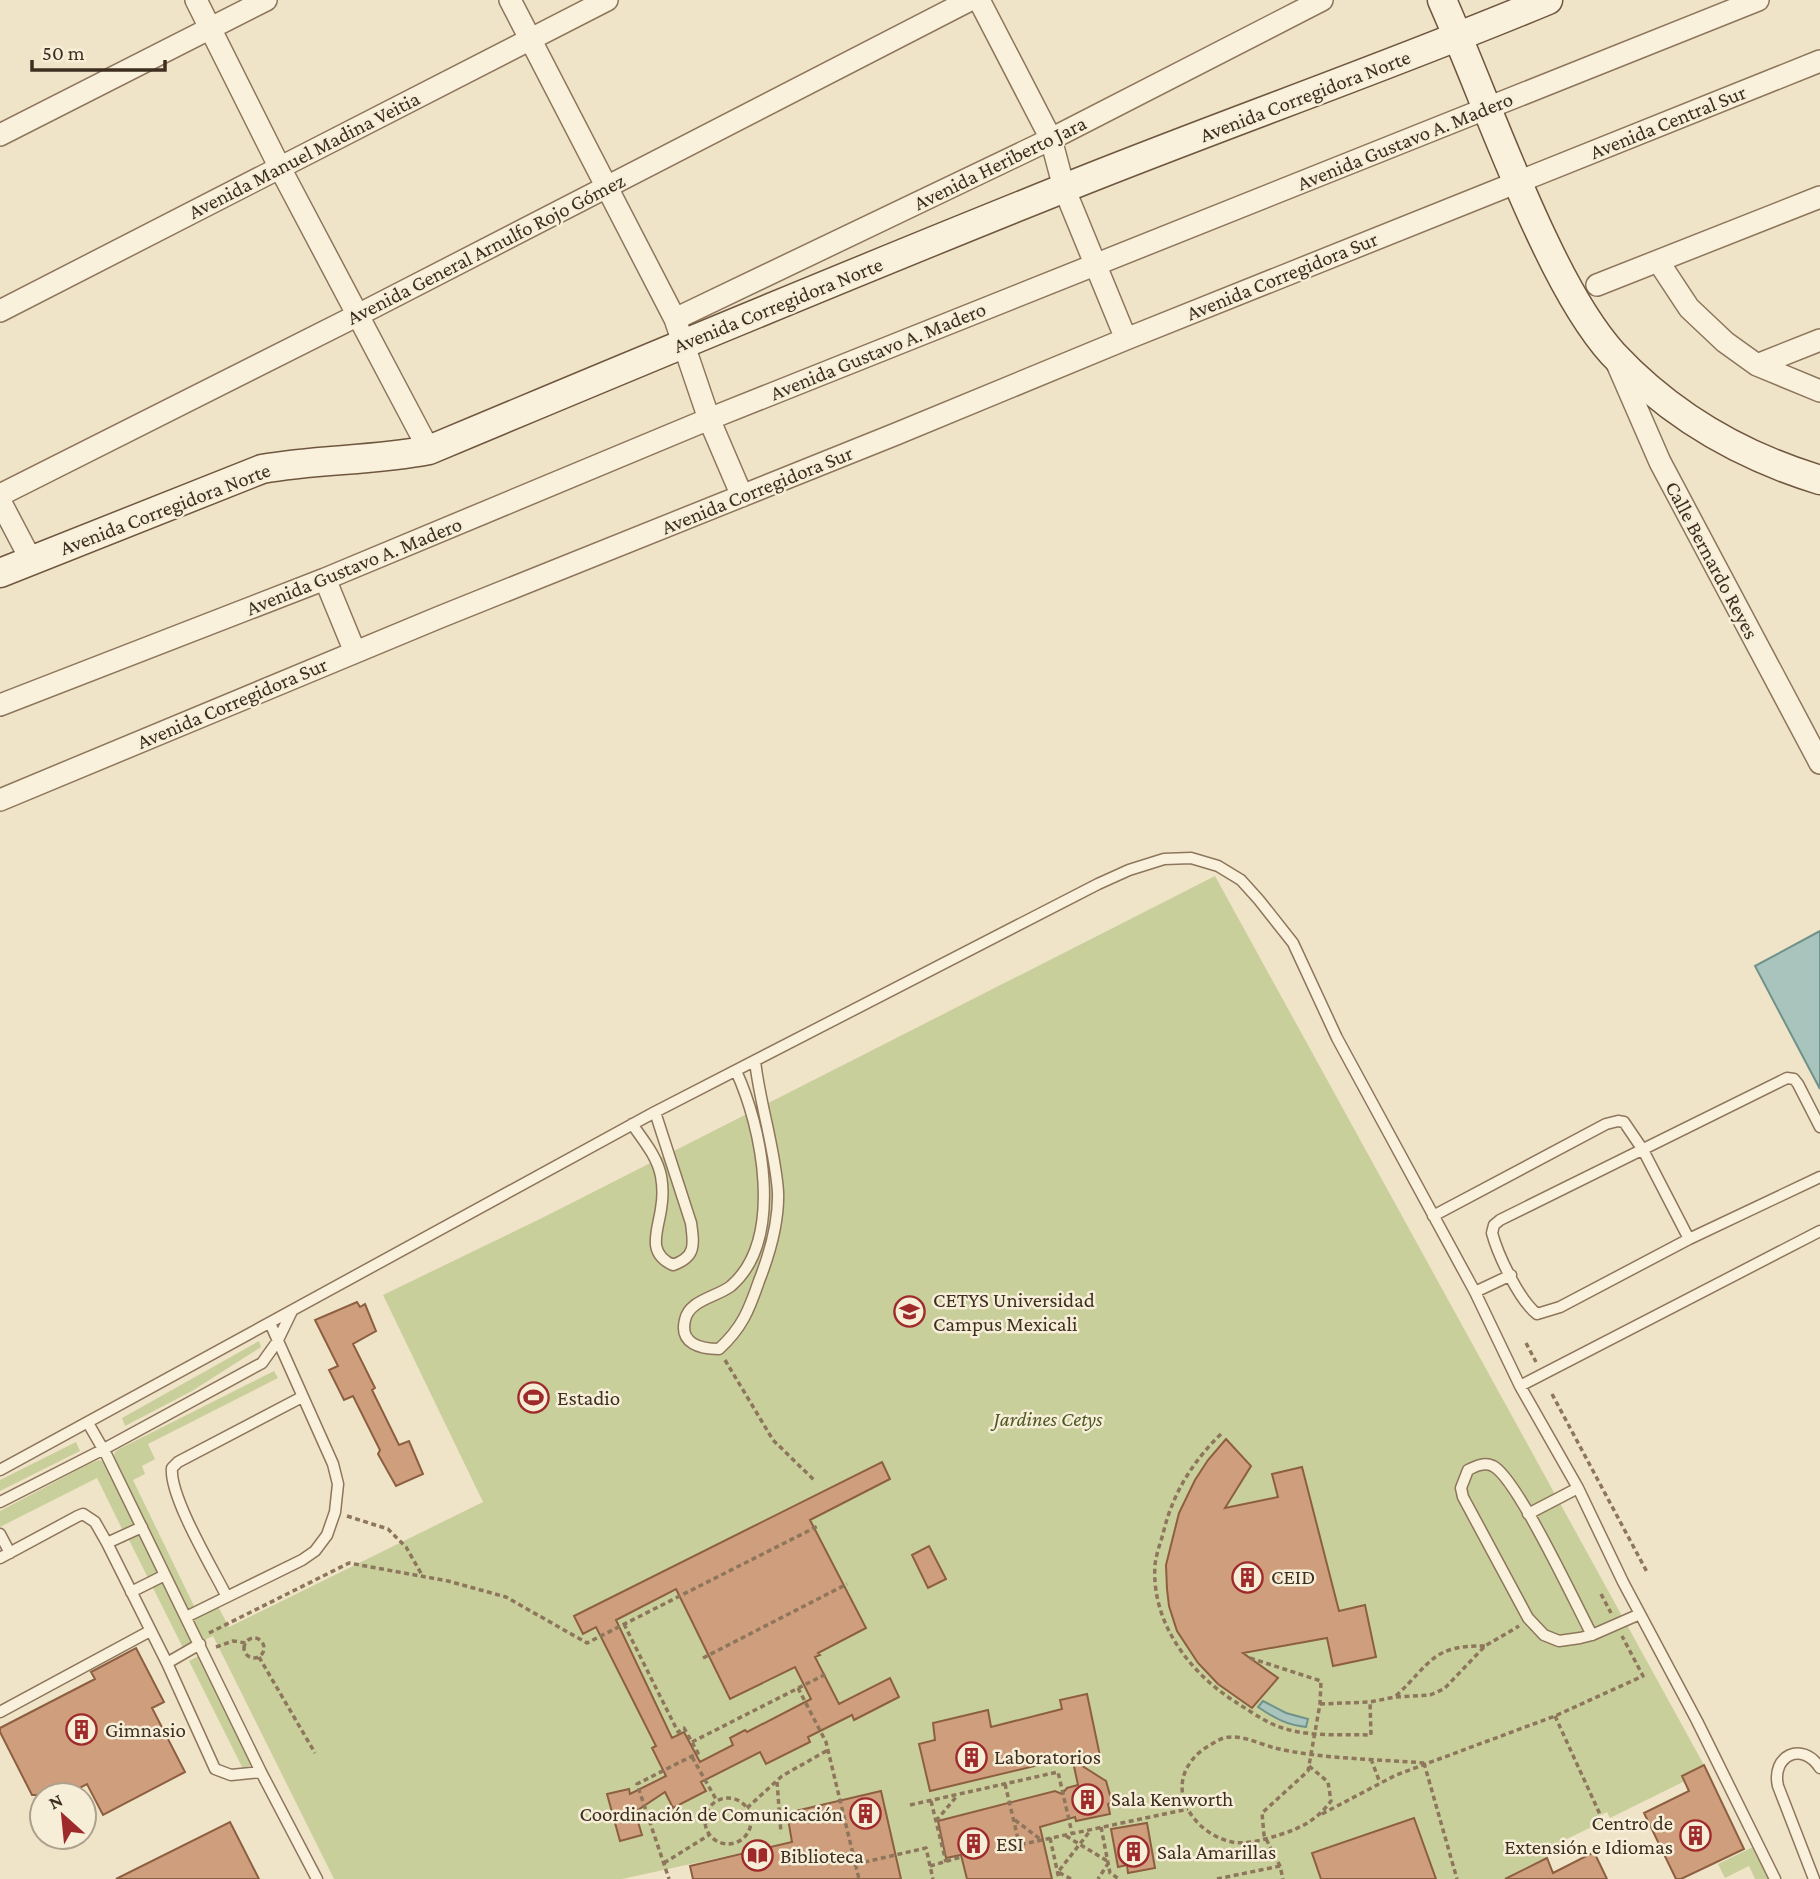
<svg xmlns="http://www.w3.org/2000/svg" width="1820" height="1879" font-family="'Crimson Pro',serif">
  <rect width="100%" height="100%" fill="#f0e4c8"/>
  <!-- green -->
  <path fill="#c9cf9b" d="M1215,876L1704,1765L1682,1776L1685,1781L1610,1818L1607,1812L1597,1817L1600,1823L1544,1850L1547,1858L1505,1879H901L880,1792L787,1813L792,1842L622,1879H334L213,1636L201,1642L140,1523L123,1531L97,1478L0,1527V1511L89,1464L99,1460L112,1464L115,1452L119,1449L274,1371L278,1378L148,1444L155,1459L142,1466L145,1474L133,1480L195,1608L214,1599L229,1627L483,1502L383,1295L546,1216Z
    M259,1341L261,1347L192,1391L125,1426L122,1418Z
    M76,1442L80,1451L0,1491V1480Z
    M142,1527L200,1644L185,1652L126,1534Z
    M204,1653L257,1762L243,1769L189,1661Z
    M1753,1847L1769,1879H1755L1749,1866L1725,1878L1718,1864Z"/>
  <!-- water -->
  <path fill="#a9c4bc" stroke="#6f938a" stroke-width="2" d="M1820,931V1089L1755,966Z
    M1263,1701L1286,1713L1308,1719L1306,1727C1287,1725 1274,1718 1258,1707Z"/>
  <!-- building -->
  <path fill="#cf9f7d" stroke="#8d5f41" stroke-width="2" fill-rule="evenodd" d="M357,1302L360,1307L365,1304L376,1331L353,1344L375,1388L372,1390L399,1445L409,1441L423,1474L396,1486L378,1454L380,1450L353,1396L344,1400L329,1370L338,1366L315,1320Z
    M1226,1439L1251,1466L1225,1508L1278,1497L1272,1474L1302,1467L1339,1611L1365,1605L1376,1657L1333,1666L1327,1638L1243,1653L1278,1678L1252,1708L1218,1684L1198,1663L1177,1631L1169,1606L1167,1589L1166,1565L1179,1513L1195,1480L1208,1460Z
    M882,1462L890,1479L810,1520L866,1628L818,1653L820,1655L815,1657L839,1704L890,1678L899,1697L854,1720L852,1715L808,1737L810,1742L766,1764L760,1752L701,1782L706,1791L673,1808L665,1792L635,1812L642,1835L620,1841L607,1794L629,1789L630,1794L666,1776L652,1748L656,1746L596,1627L583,1634L574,1616ZM676,1589L730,1699L795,1667L811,1699L747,1732L745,1730L730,1738L733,1745L700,1762L684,1732L672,1738L616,1620Z
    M929,1546L946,1579L928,1588L912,1555Z
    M136,1648L164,1702L152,1708L185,1772L103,1815L87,1784L66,1795H32L0,1732V1728L95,1679L91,1672Z
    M1087,1694L1100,1756L1076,1762L1106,1781L1112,1802L1108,1804L1110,1814L1076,1821L1075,1817L1040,1827L1052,1879H967L961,1855L946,1858L938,1821L1055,1791L1062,1794L1067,1788L1078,1785L1072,1757L930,1791L919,1744L935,1740L933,1723L988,1710L991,1727L1062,1709L1060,1700Z
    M1704,1765L1744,1849L1681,1879H1676L1644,1813L1689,1791L1682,1776Z
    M881,1791L901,1879H693L690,1866L792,1842L787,1813Z
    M1414,1818L1436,1879H1321L1312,1853Z
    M230,1822L259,1879H116Z
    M1147,1823L1155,1868L1128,1873L1127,1865L1118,1867L1111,1829Z
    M1594,1852L1607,1879H1505L1547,1858L1553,1873Z"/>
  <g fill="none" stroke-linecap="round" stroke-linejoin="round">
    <defs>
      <path id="lane" d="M736,1071C762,1127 785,1239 731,1286C717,1297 689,1300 685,1320C679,1344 701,1349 719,1349C742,1328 749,1310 759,1281C770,1253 779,1223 778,1192C775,1148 760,1105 755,1061
        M632,1124C643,1140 657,1156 661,1176C663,1187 663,1198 661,1209C658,1231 646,1253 673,1265C696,1257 694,1245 691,1223L655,1112
        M1820,1127L1798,1084L1794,1079L1787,1078L1500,1220L1494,1225L1492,1233C1498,1255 1519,1300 1537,1314L1560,1307L1689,1239L1820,1177
        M1433,1216L1606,1124L1618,1121L1624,1122L1643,1150L1689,1239
        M1475,1292L1511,1275
        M1520,1386L1820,1231
        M88,1423L107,1456L261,1772L317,1879
        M0,1470L655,1112L1098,884L1129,870L1164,859L1191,858L1218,866L1241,880L1259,900L1293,943L1337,1038L1475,1292L1520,1386L1578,1488L1623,1582L1697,1721L1775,1879
        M0,1502L104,1449L262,1363L277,1342L292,1311
        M1528,1514L1578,1488
        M0,1534L10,1553
        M107,1543L142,1527
        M0,1558L78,1516L83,1514L95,1522L107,1543L167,1663L215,1769L231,1775L261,1772
        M131,1592L165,1575
        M227,1597C213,1569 169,1496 172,1468L178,1462L302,1397
        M186,1617L302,1560L315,1551L327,1535L335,1512L338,1484L333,1464L270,1323
        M1592,1635C1576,1605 1517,1478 1493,1466C1484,1462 1476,1466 1468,1470L1461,1488L1463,1497L1528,1618L1544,1635L1559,1641L1580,1638L1592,1635L1640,1614
        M167,1663L200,1644
        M0,1712L150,1631
        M1814,1879L1778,1786C1771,1756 1802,1740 1820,1768"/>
      <path id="street" d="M196,0L280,168L429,450
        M510,0L675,319L709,419L742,496
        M979,0L1051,139L1064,188L1126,339
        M0,135L266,0
        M1658,261L1689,308L1725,342L1757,365L1820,391
        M1597,285L1820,197
        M0,311L607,0
        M675,319L1051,139L1322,0
        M1616,361L1660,462L1820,763
        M1757,365L1820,340
        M0,495L358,315L970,0
        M0,501L31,560
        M325,579L355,652
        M0,705L325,579L709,419L1758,0
        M0,800L440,617L896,434L1126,339L1820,61"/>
      <path id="secondary" d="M1442,0C1477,80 1506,162 1544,241C1561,277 1586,324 1613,354C1670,415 1741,456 1820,480
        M0,573L262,469C317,459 374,461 429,450C639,362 850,274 1062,189C1223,124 1388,67 1548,0"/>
    </defs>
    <!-- lane casing -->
    <use href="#lane" stroke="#8d765c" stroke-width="13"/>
    <!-- street casing -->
    <use href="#street" stroke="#8d765c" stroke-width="24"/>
    <!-- secondary casing -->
    <use href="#secondary" stroke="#6f573f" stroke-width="31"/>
    <!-- path -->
    <path stroke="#8d765c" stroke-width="3.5" stroke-dasharray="5 3.5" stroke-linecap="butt" d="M1526,1343L1536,1362
      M725,1360L773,1440L814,1480
      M1552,1394L1647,1572
      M1221,1434C1192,1462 1172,1495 1163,1534C1160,1544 1156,1555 1155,1565C1151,1622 1189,1672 1234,1701C1250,1711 1267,1724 1286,1729C1313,1737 1343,1734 1371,1735L1370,1702
      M347,1516L388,1529L406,1547L422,1575
      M1601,1594L1611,1613
      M624,1624L678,1732L684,1728L698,1753L637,1784L669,1879
      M209,1633L349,1563L448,1581L506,1597L587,1643L818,1526
      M244 1648a10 10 0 1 1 20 0a10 10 0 1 1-20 0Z
      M216,1647L233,1641L246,1643
      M259,1657L315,1753
      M703,1658L847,1584
      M1250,1658L1321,1681L1320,1704L1308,1771L1262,1813L1264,1835L1280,1866L1283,1879
      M798,1688L826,1742L859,1879
      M1396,1696C1431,1663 1432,1645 1485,1646
      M1320,1704L1370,1702L1395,1697L1430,1695L1444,1689L1485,1646L1519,1626
      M1555,1716L1603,1821
      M692,1742L826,1674
      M692,1757L717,1801
      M1371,1759L1380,1783
      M1424,1763L1457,1879
      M1309,1766L1328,1782L1331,1801C1317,1820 1301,1828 1279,1835C1266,1839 1246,1845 1232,1842C1198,1835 1167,1796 1190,1763C1197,1752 1208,1746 1219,1740C1235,1731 1259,1744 1275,1748C1320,1759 1377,1759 1424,1763
      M777,1782L781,1833
      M1005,1784L1019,1843
      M705 1821a23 23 0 1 1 46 0a23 23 0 1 1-46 0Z
      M931,1801L946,1862
      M910,1805L1058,1772L1072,1833
      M747,1808L782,1776L828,1750
      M1322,1814L1396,1775L1555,1716L1643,1676L1622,1636
      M1015,1820L1040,1839
      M936,1821L957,1796
      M1101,1827L1110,1873L1119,1879
      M1066,1836L1109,1862L1098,1879
      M1050,1838L1059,1879
      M1004,1848L1188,1809
      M664,1863L709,1835
      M856,1864L926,1848L933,1879
      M930,1866L961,1857
      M1071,1879L1058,1872L1090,1831
      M1217,1879L1280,1866"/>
    <!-- lane -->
    <use href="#lane" stroke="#faf1dc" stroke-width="10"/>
    <!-- street -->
    <use href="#street" stroke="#faf1dc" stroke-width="21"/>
    <!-- secondary -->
    <use href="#secondary" stroke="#faf1dc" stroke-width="28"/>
  </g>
  <!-- icons -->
  <defs>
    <symbol id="university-ring" viewBox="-11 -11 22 22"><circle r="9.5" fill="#f7eed8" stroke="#9e2a2b" stroke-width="1.5"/><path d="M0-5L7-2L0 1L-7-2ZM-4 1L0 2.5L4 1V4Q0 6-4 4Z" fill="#9e2a2b"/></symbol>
    <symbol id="stadium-ring" viewBox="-11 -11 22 22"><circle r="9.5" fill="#f7eed8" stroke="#9e2a2b" stroke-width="1.5"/><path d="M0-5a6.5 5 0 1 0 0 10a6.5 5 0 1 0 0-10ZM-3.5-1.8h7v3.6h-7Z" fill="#9e2a2b"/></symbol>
    <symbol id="building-ring" viewBox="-11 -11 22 22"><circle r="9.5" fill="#f7eed8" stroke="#9e2a2b" stroke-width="1.5"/><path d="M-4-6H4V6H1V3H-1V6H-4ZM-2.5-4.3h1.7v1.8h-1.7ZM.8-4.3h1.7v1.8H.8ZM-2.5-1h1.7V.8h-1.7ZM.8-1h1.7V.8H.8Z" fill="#9e2a2b"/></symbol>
    <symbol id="library-ring" viewBox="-11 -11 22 22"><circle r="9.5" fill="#f7eed8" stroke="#9e2a2b" stroke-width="1.5"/><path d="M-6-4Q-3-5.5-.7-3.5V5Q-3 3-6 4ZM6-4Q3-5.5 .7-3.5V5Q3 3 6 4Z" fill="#9e2a2b"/></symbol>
  </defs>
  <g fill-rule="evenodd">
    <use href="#university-ring" x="892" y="1294" width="35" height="35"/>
    <use href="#stadium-ring" x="516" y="1380" width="35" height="35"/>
    <use href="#building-ring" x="1230" y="1560" width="35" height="35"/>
    <use href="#building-ring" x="64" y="1712" width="35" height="35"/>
    <use href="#building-ring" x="954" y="1740" width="35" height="35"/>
    <use href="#building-ring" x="1070" y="1782" width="35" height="35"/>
    <use href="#building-ring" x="848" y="1796" width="35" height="35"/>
    <use href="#building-ring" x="1678" y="1818" width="35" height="35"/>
    <use href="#building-ring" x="956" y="1826" width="35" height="35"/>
    <use href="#building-ring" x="1116" y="1834" width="35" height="35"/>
    <use href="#library-ring" x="740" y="1838" width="35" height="35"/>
  </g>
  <g text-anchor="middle" stroke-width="5" stroke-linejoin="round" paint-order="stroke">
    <!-- street labels -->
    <g font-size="21" fill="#3d2e20" stroke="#f7eed8">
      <text transform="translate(1305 96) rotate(-21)" y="7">Avenida Corregidora Norte</text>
      <text transform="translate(1668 122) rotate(-22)" y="7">Avenida Central Sur</text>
      <text transform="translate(1405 141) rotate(-22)" y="7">Avenida Gustavo A. Madero</text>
      <text transform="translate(304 155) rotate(-27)" y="7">Avenida Manuel Madina Veitia</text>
      <text transform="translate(1000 163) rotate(-26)" y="7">Avenida Heriberto Jara</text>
      <text transform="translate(486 249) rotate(-27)" y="7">Avenida General Arnulfo Rojo Gómez</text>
      <text transform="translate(1282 276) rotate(-22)" y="7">Avenida Corregidora Sur</text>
      <text transform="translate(778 305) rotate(-22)" y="7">Avenida Corregidora Norte</text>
      <text transform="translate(878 351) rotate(-22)" y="7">Avenida Gustavo A. Madero</text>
      <text transform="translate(757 490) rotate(-22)" y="7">Avenida Corregidora Sur</text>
      <text transform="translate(165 509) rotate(-21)" y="7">Avenida Corregidora Norte</text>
      <text transform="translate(1712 560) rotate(62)" y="7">Calle Bernardo Reyes</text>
      <text transform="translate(354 566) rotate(-22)" y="7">Avenida Gustavo A. Madero</text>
      <text transform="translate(232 703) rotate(-23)" y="7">Avenida Corregidora Sur</text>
    </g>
    <!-- poi labels -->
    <g font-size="21" fill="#3d2e20" stroke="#f7eed8" text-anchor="start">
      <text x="933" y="1307">CETYS Universidad<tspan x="933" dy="24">Campus Mexicali</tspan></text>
      <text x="557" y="1405">Estadio</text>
      <text x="1271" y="1584">CEID</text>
      <text x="105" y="1737">Gimnasio</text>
      <text x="994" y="1764">Laboratorios</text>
      <text x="1111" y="1806">Sala Kenworth</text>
      <text x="843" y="1821" text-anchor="end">Coordinación de Comunicación</text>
      <text x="1673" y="1830" text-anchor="end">Centro de<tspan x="1673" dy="24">Extensión e Idiomas</tspan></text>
      <text x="996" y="1851">ESI</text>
      <text x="1157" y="1859">Sala Amarillas</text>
      <text x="780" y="1863">Biblioteca</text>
    </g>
    <!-- park labels -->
    <g font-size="21" font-style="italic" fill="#4d5a26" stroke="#f7eed8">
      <text x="1048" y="1426">Jardines Cetys</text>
    </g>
  </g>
  <!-- north arrow -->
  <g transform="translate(63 1816) rotate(333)"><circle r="33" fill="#f7eed8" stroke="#ada18e" stroke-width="2"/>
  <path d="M0-5L12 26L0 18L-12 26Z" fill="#9e2a2b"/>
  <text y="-10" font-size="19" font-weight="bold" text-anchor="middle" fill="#3d2e20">N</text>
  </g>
  <!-- scale -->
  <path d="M32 60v10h133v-10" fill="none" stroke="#3d2e20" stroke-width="3.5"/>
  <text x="42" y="60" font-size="21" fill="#3d2e20" stroke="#f7eed8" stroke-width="5" paint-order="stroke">50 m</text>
</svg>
